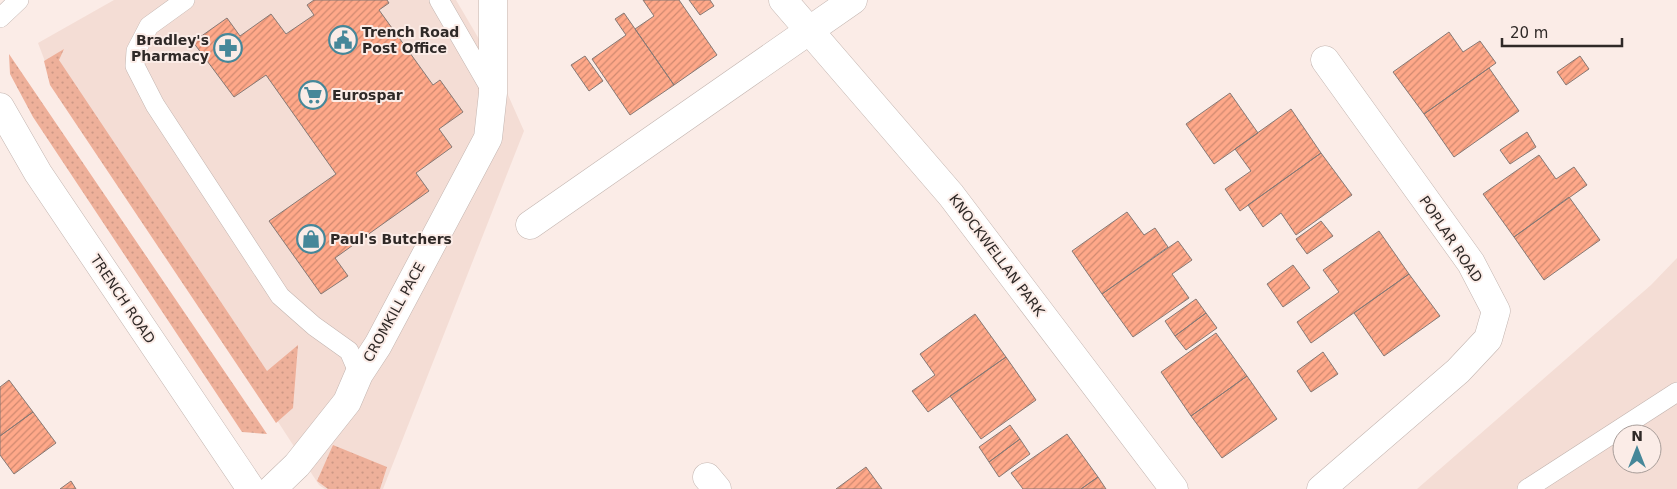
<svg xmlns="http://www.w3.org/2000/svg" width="1677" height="489" font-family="'DejaVu Sans',sans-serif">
  <defs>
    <pattern id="grass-dots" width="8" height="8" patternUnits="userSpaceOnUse" patternTransform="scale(1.25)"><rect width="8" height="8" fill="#eeb09a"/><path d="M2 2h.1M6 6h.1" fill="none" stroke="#cc9785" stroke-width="1.8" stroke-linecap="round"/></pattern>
    <pattern id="building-hatch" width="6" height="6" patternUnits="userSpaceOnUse" patternTransform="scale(1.25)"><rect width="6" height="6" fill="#ffa889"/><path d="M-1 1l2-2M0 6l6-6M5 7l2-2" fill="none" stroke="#cf8970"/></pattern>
  </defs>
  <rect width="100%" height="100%" fill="#fbece7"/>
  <!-- built -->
  <path fill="#f4ddd5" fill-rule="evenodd" d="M114,0H456L496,68L524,131L383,489H325L319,485L46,64L38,43Z
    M1677,258V489H1417L1651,285ZM1622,434H1652V464H1622Z"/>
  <!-- grass -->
  <path fill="url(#grass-dots)" d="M64,49L59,60L267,371L298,345L293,408L276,423L50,85L44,61Z
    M9,54L267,434L242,432L33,117L10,74Z
    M333,445L387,467L380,489H328L317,481Z"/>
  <!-- building -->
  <path fill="url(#building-hatch)" stroke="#867975" d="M314,0H387L389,3L379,10L433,85L440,80L463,112L439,129L452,147L416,173L429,191L335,258L348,276L321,294L269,221L336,174L266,75L234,97L193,42L227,18L240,36L271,14L286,34L314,15L307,5Z
    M643,0H679L717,55L674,85L635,29L654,16Z
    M689,0H710L714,6L700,15Z
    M624,13L674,85L630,115L592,59L626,35L615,19Z
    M1449,32L1463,52L1480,41L1496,63L1424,114L1393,72Z
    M585,56L603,81L589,91L571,65Z
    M1580,56L1589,69L1566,85L1557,72Z
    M1489,68L1519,111L1454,157L1424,114Z
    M1230,93L1258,133L1214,164L1186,124Z
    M1291,109L1321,153L1240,211L1225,189L1251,171L1235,149Z
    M1527,132L1536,147L1510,164L1500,150Z
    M1321,153L1352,195L1296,235L1281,213L1263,227L1248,205Z
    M1539,155L1556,179L1574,167L1587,185L1514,237L1483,194Z
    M1569,197L1600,240L1544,280L1514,237Z
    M1127,212L1144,235L1155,228L1168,247L1102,294L1072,251Z
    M1321,221L1333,236L1307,254L1296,239Z
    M1379,231L1409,274L1311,343L1297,322L1339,292L1323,270Z
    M1178,241L1192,260L1172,274L1189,298L1133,337L1102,294Z
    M1293,265L1310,288L1283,307L1267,284Z
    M1409,274L1440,316L1384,356L1354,313Z
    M1196,299L1206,313L1175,336L1165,321Z
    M1206,313L1217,328L1186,350L1175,336Z
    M975,314L1006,357L928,412L912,391L935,375L920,354Z
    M1216,333L1247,376L1191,416L1161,372Z
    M1323,352L1338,374L1311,392L1297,371Z
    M1006,357L1036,400L981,439L950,396Z
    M1247,376L1277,419L1222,458L1191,416Z
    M9,380L33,412L0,436V387Z
    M33,412L56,443L14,474L0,455V436Z
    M1010,425L1020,439L989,462L979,447Z
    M1067,434L1098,477L1081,489H1023L1011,473Z
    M1020,439L1030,454L999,477L989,462Z
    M866,467L882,489H836Z
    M1098,477L1106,489H1081Z
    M71,481L76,489H60Z"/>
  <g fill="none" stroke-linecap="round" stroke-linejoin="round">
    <defs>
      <path id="lane" d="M185,0L149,26L136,51L135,66L155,105L280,296L314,326L349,351L359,374
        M439,0L491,90
        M0,18L19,0
        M1527,489L1677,392"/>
      <path id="street" d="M783,0L951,195L1174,489
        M530,225L853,0
        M707,477L717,489
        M272,489L297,465L347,402L359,374L378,345L488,138L493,93V0
        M1321,489L1458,371L1488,339L1496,311L1471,263L1325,60"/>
      <path id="secondary" d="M0,107L38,173L251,489"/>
    </defs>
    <!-- lane casing -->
    <use href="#lane" stroke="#c3b5b0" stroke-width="20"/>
    <!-- street casing -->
    <use href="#street" stroke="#c3b5b0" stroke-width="29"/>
    <!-- secondary casing -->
    <use href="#secondary" stroke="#c3b5b0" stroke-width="29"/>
    <!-- lane -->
    <use href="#lane" stroke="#fff" stroke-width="19"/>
    <!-- street -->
    <use href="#street" stroke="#fff" stroke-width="28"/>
    <!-- secondary -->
    <use href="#secondary" stroke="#fff" stroke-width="28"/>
  </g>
  <!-- icons -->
  <defs>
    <symbol id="civic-ring" viewBox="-11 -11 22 22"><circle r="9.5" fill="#fbece7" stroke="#468799" stroke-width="1.5"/><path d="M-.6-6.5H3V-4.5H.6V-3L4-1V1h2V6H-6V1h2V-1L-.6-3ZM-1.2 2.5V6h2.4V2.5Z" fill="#468799"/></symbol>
    <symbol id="pharmacy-ring" viewBox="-11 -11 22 22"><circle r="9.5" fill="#fbece7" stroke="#468799" stroke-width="1.5"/><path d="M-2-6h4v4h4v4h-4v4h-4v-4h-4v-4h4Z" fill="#468799"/></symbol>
    <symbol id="supermarket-ring" viewBox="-11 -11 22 22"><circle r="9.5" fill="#fbece7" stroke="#468799" stroke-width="1.5"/><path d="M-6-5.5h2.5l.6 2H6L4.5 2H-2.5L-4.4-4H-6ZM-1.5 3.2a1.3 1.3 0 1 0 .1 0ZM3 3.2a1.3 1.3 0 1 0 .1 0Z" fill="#468799"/></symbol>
    <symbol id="shop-ring" viewBox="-11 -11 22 22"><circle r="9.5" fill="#fbece7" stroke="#468799" stroke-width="1.5"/><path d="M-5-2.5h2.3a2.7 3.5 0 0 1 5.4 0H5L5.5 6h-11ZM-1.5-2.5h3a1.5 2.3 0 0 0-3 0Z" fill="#468799"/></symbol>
  </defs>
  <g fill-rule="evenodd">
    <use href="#civic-ring" x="327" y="24" width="32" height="32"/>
    <use href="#pharmacy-ring" x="212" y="32" width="32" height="32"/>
    <use href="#supermarket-ring" x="297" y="79" width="32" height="32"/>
    <use href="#shop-ring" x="295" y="223" width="32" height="32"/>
  </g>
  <g text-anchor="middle" stroke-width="4" stroke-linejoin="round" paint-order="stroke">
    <!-- poi labels -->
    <g font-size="14" font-weight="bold" fill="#2f2927" stroke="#fbece7" text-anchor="start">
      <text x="362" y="37">Trench Road<tspan x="362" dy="16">Post Office</tspan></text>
      <text x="209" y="45" text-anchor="end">Bradley's<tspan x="209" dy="16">Pharmacy</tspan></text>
      <text x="332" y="100">Eurospar</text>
      <text x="330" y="244">Paul's Butchers</text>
    </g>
    <!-- street labels -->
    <g font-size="14" fill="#2f2927" stroke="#fbece7">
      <text transform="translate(1451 239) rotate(56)" y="5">POPLAR ROAD</text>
      <text transform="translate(997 255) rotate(53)" y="5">KNOCKWELLAN PARK</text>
      <text transform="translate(123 299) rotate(56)" y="5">TRENCH ROAD</text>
      <text transform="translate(394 312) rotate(-61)" y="5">CROMKILL PACE</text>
    </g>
  </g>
  <!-- north arrow -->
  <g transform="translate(1637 449)"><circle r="24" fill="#fbece7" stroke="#a99e9a"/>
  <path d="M0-4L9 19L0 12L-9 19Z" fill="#468799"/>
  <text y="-8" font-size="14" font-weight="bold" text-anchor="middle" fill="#2f2927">N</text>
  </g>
  <!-- scale -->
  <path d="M1502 38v8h120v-8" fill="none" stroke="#2f2927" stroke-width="2.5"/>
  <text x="1510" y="38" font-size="15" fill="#2f2927" stroke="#fbece7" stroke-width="4" paint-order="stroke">20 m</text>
</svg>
